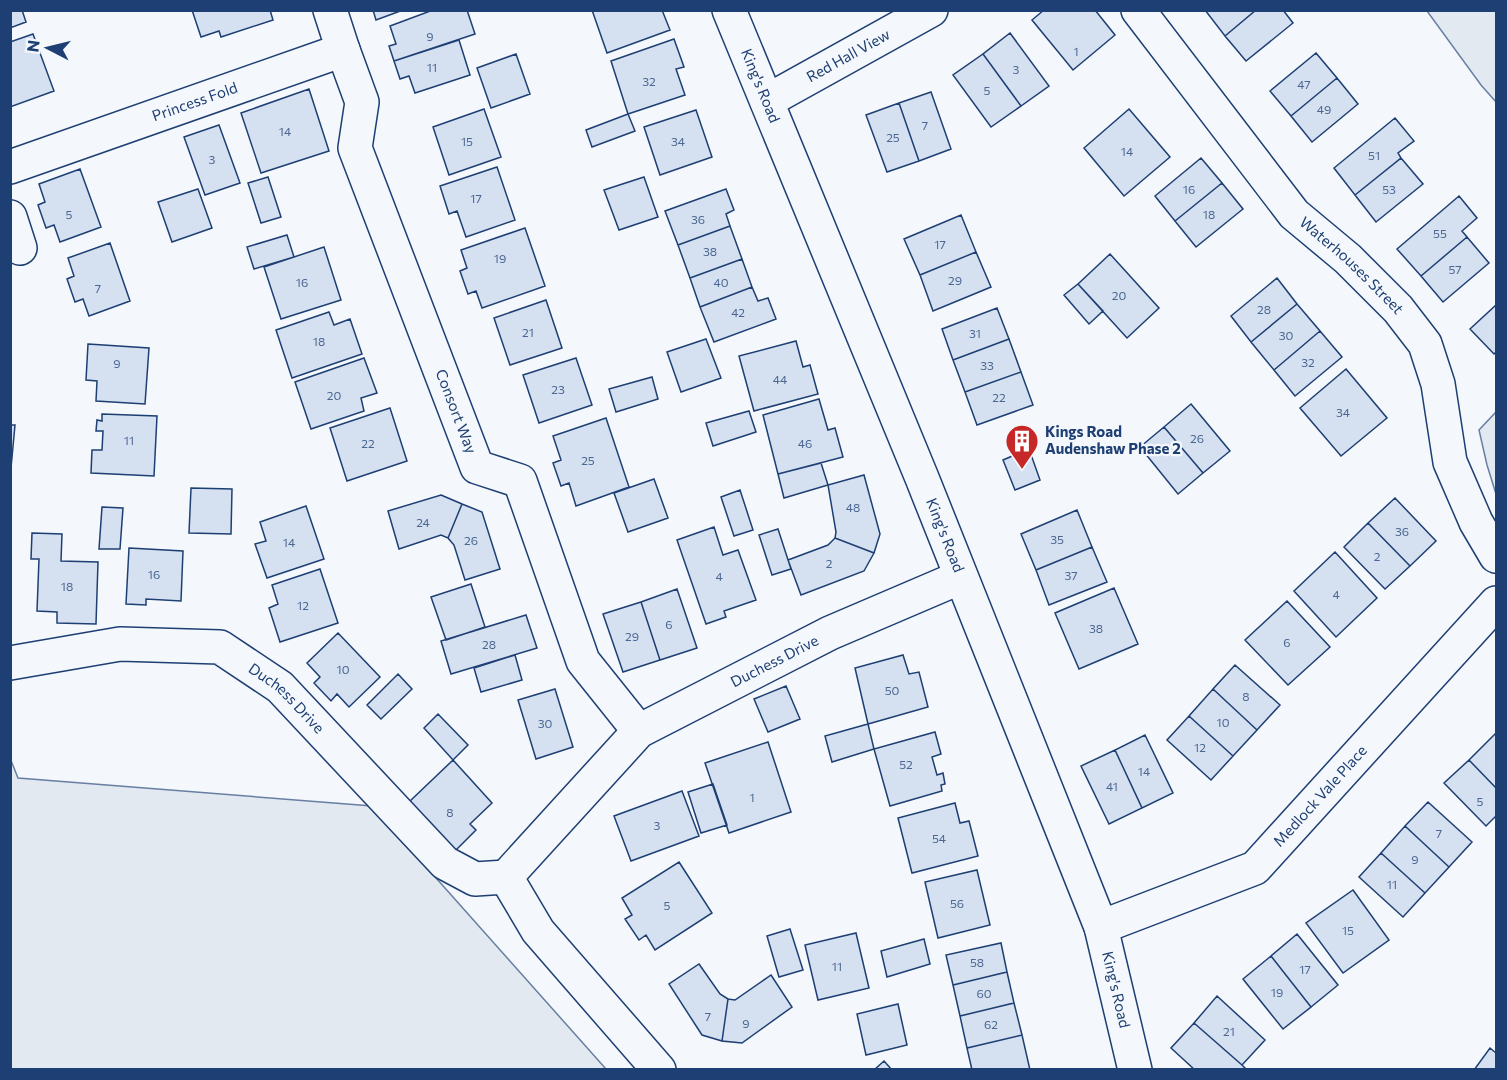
<svg xmlns="http://www.w3.org/2000/svg" width="1507" height="1080" font-family="Commissioner,sans-serif">
  <rect width="100%" height="100%" fill="#f4f7fb"/>
  <!-- green -->
  <path fill="#e3e9f0" stroke="#687fa3" stroke-width="1.5" d="M1427,11H1496V102L1481,85Z
    M1496,412V494L1487,465L1479,430Z
    M10,758L18,778L372,806L606,1069H11Z"/>
  <!-- building -->
  <path fill="#d5e0f0" stroke="#1d3f73" stroke-width="1.5" d="M10,10H22L26,22L10,28Z
    M192,10H270L273,20L221,37L219,31L201,37Z
    M373,10H403L376,20Z
    M433,10H467L475,34L394,61L389,46L396,44L390,26Z
    M592,10H662L670,30L607,53Z
    M1044,10H1095L1115,35L1073,70L1032,20Z
    M1205,10H1256L1225,36Z
    M1256,10H1283L1293,23L1246,61L1225,36Z
    M1010,33L1049,86L1021,106L983,54Z
    M33,34L54,91L10,107V42Z
    M674,39L684,67L676,69L685,95L628,114L611,61Z
    M459,40L470,75L415,93L409,76L400,79L394,61Z
    M1316,53L1337,78L1291,116L1270,91Z
    M516,54L530,94L491,108L477,68Z
    M983,54L1021,106L991,127L953,75Z
    M1337,78L1358,104L1312,142L1291,116Z
    M309,89L329,151L261,173L241,113Z
    M931,92L951,149L919,161L899,103Z
    M899,103L919,161L887,172L866,115Z
    M484,109L501,157L449,175L433,127Z
    M1129,109L1170,157L1124,196L1084,148Z
    M696,110L712,157L660,175L644,127Z
    M628,114L635,131L592,147L586,130Z
    M1395,118L1414,141L1398,153L1401,158L1355,195L1334,168Z
    M219,125L240,183L205,195L184,137Z
    M1201,158L1222,183L1175,221L1155,196Z
    M1401,158L1423,184L1376,222L1355,195Z
    M497,167L515,220L466,237L457,211L449,214L440,186Z
    M80,169L101,227L60,242L54,225L46,228L38,205L45,202L39,184Z
    M268,177L281,217L261,223L248,183Z
    M644,177L658,217L619,230L604,190Z
    M1222,183L1243,209L1196,247L1175,221Z
    M198,189L212,228L172,242L158,202Z
    M726,189L734,210L726,214L730,226L678,245L665,211Z
    M1459,196L1477,218L1462,231L1467,237L1421,276L1397,249Z
    M961,215L976,252L920,275L904,239Z
    M730,226L742,259L690,278L678,245Z
    M525,228L545,286L482,308L476,291L468,294L460,271L467,268L461,250Z
    M287,235L294,257L254,269L247,247Z
    M1467,237L1489,263L1443,302L1421,276Z
    M110,243L130,301L89,316L83,299L75,302L67,279L74,276L68,258Z
    M324,247L341,300L281,319L264,267Z
    M976,252L991,287L933,311L920,275Z
    M1110,254L1159,308L1127,338L1078,284Z
    M742,259L752,287L700,307L690,278Z
    M1277,278L1297,304L1251,342L1231,316Z
    M1078,284L1103,311L1089,324L1064,295Z
    M752,287L758,301L768,298L776,319L714,342L700,307Z
    M546,300L562,348L510,365L494,318Z
    M1297,304L1320,331L1274,370L1251,342Z
    M1496,305V352L1494,354L1470,329Z
    M997,308L1009,339L953,360L942,329Z
    M329,312L334,325L350,319L362,354L292,378L276,330Z
    M1320,331L1342,357L1295,396L1274,370Z
    M706,339L721,378L681,392L667,352Z
    M1009,339L1021,372L965,392L953,360Z
    M796,341L803,367L810,365L818,394L754,411L739,356Z
    M88,344L149,348L145,404L96,401L97,381L86,380Z
    M364,358L377,393L361,398L364,411L311,429L295,382Z
    M576,358L592,405L539,423L523,375Z
    M1346,369L1387,418L1341,456L1300,408Z
    M1021,372L1033,405L977,425L965,392Z
    M652,377L658,399L616,412L609,389Z
    M819,399L828,430L835,428L843,457L778,474L763,415Z
    M1191,404L1230,451L1203,473L1164,427Z
    M390,408L407,461L347,481L330,428Z
    M749,411L756,432L713,446L706,423Z
    M102,414L157,416L154,476L91,473L92,450H102L103,431H96L97,420L102,421Z
    M606,418L629,487L576,506L569,483L561,486L553,463L561,460L553,436Z
    M10,425H15L11,468H10Z
    M1164,427L1203,473L1178,494L1140,447Z
    M1029,449L1040,480L1015,490L1003,460Z
    M821,463L828,485L784,498L778,474Z
    M864,475L880,534L874,553L835,538L836,532L828,485Z
    M654,479L668,518L628,532L614,493Z
    M191,488L232,489L231,534L189,533Z
    M740,490L753,530L734,536L721,497Z
    M441,495L462,504L448,538L441,535L399,549L388,511Z
    M1395,498L1436,541L1410,566L1368,523Z
    M462,504L482,512L500,569L465,580L454,545L448,538Z
    M306,506L324,559L267,578L255,544L266,541L260,522Z
    M102,507L123,508L120,549H99Z
    M1077,510L1092,547L1036,570L1021,534Z
    M1368,523L1410,566L1385,589L1344,547Z
    M714,527L723,555L738,550L756,600L724,611L726,617L706,624L677,540Z
    M778,529L791,569L772,575L759,535Z
    M32,533L62,534L61,561L98,562L96,624L57,623V612L37,611L39,559H31Z
    M835,538L874,553L864,571L801,595L788,560L828,545Z
    M1092,547L1107,582L1049,605L1036,570Z
    M129,548L183,551L181,601L146,599V605L126,604Z
    M1335,552L1377,598L1336,637L1294,591Z
    M320,569L338,623L280,642L269,608L278,604L272,585Z
    M471,584L485,627L446,640L431,597Z
    M1114,588L1138,644L1079,669L1055,613Z
    M677,589L697,648L660,660L641,602Z
    M1287,601L1330,647L1288,685L1245,640Z
    M641,602L660,660L623,672L603,614Z
    M526,615L537,648L451,674L441,641Z
    M338,633L380,677L349,707L337,694L331,701L314,683L320,677L307,663Z
    M515,655L522,680L481,692L474,668Z
    M903,655L909,674L919,672L928,707L868,724L855,668Z
    M1235,665L1280,705L1257,730L1213,689Z
    M398,674L412,689L381,719L367,705Z
    M786,686L800,719L768,732L754,699Z
    M555,689L573,747L536,759L518,700Z
    M1213,689L1257,730L1233,756L1189,716Z
    M438,714L468,745L453,760L424,728Z
    M1189,716L1233,756L1211,780L1167,740Z
    M868,724L874,749L832,762L825,736Z
    M935,732L941,754L932,757L937,775L943,773L945,784L941,785L942,791L890,806L874,749Z
    M1495,734L1496,735V788L1469,760Z
    M1145,735L1173,793L1142,808L1115,750Z
    M768,742L791,812L729,833L705,763Z
    M1115,750L1142,808L1109,824L1081,766Z
    M453,760L492,803L470,824L476,830L455,851L409,802Z
    M1469,760L1496,788V816L1486,826L1444,783Z
    M713,784L727,825L701,833L688,792Z
    M682,791L699,836L631,861L614,816Z
    M1428,802L1472,842L1449,867L1405,826Z
    M955,803L960,823L969,821L978,856L912,873L898,818Z
    M1405,826L1449,867L1425,893L1381,853Z
    M1381,853L1425,893L1403,917L1359,877Z
    M679,862L712,913L655,950L646,935L639,940L625,919L632,915L622,898Z
    M977,870L990,925L938,938L925,882Z
    M1353,890L1389,940L1343,973L1306,923Z
    M790,929L803,970L779,977L767,936Z
    M856,933L869,988L818,1000L805,945Z
    M1297,934L1338,985L1311,1007L1271,956Z
    M924,939L930,964L887,977L881,951Z
    M1001,943L1007,972L953,985L946,955Z
    M1271,956L1311,1007L1283,1029L1243,979Z
    M699,964L720,994L728,999L722,1041L702,1035L669,984Z
    M1007,972L1014,1003L960,1016L953,985Z
    M771,975L792,1007L742,1043L722,1041L728,999L735,1000Z
    M1217,996L1265,1040L1242,1065L1194,1023Z
    M1014,1003L1022,1035L967,1048L960,1016Z
    M898,1004L907,1045L866,1055L857,1014Z
    M1194,1023L1242,1065L1247,1070H1195L1171,1048Z
    M1022,1035L1030,1070H972L967,1048Z
    M1490,1048L1496,1053V1070H1474Z
    M884,1061L892,1070H874Z"/>
  <g fill="none" stroke-linecap="round" stroke-linejoin="round">
    <defs>
      <g id="minor">
        <path id="s1" d="M729,10L922,478L1101,927L1135,1070"/>
        <path id="s2" d="M1138,10L1294,214L1348,259L1398,309L1425,344L1438,384L1450,462L1476,522L1496,556"/>
        <path id="s3" d="M343,50L362,102L355,148L477,467L520,481L583,661L639,731"/>
        <path id="s4" d="M767,101L931,10"/>
        <path id="s5" d="M10,167L343,50L330,10"/>
        <path d="M10,217L20,248"/>
        <path id="s6" d="M10,663L120,644L220,647L280,687L445,863L475,879L506,877"/>
        <path id="s7" d="M1101,927L1255,868L1496,603"/>
        <path id="s8" d="M659,1070L538,931L506,877L639,731L830,633L961,577"/>
      </g>
    </defs>
    <!-- minor casing -->
    <use href="#minor" stroke="#1d3f73" stroke-width="36"/>
    <!-- minor -->
    <use href="#minor" stroke="#f4f7fb" stroke-width="33"/>
  </g>
  <!-- icons -->
  <defs>
    <symbol id="building-pin" viewBox="-11 -11 22 30"><path d="M0 17L-7.5 6A9.5 9.5 0 1 1 7.5 6Z" fill="#c62828" stroke="#f4f7fb"/><path d="M-4-6H4V6H1V3H-1V6H-4ZM-2.5-4.3h1.7v1.8h-1.7ZM.8-4.3h1.7v1.8H.8ZM-2.5-1h1.7V.8h-1.7ZM.8-1h1.7V.8H.8Z" fill="#fff"/></symbol>
  </defs>
  <g fill-rule="evenodd">
    <use href="#building-pin" x="1003" y="422" width="38" height="52"/>
  </g>
  <g text-anchor="middle" stroke-width="4.5" stroke-linejoin="round" paint-order="stroke">
    <!-- number labels -->
    <g font-size="12" fill="#4b6792">
      <text x="430" y="41">9</text>
      <text x="1076" y="56">1</text>
      <text x="432" y="72">11</text>
      <text x="1016" y="74">3</text>
      <text x="649" y="86">32</text>
      <text x="1304" y="89">47</text>
      <text x="987" y="95">5</text>
      <text x="1324" y="114">49</text>
      <text x="925" y="130">7</text>
      <text x="285" y="136">14</text>
      <text x="893" y="142">25</text>
      <text x="467" y="146">15</text>
      <text x="678" y="146">34</text>
      <text x="1127" y="156">14</text>
      <text x="1374" y="160">51</text>
      <text x="212" y="164">3</text>
      <text x="1189" y="194">16</text>
      <text x="1389" y="194">53</text>
      <text x="476" y="203">17</text>
      <text x="69" y="219">5</text>
      <text x="1209" y="219">18</text>
      <text x="698" y="224">36</text>
      <text x="1440" y="238">55</text>
      <text x="940" y="249">17</text>
      <text x="710" y="256">38</text>
      <text x="500" y="263">19</text>
      <text x="1455" y="274">57</text>
      <text x="955" y="285">29</text>
      <text x="302" y="287">16</text>
      <text x="721" y="287">40</text>
      <text x="98" y="293">7</text>
      <text x="1119" y="300">20</text>
      <text x="1264" y="314">28</text>
      <text x="738" y="317">42</text>
      <text x="528" y="337">21</text>
      <text x="975" y="338">31</text>
      <text x="1286" y="340">30</text>
      <text x="319" y="346">18</text>
      <text x="1308" y="367">32</text>
      <text x="117" y="368">9</text>
      <text x="987" y="370">33</text>
      <text x="780" y="384">44</text>
      <text x="558" y="394">23</text>
      <text x="334" y="400">20</text>
      <text x="999" y="402">22</text>
      <text x="1343" y="417">34</text>
      <text x="1197" y="443">26</text>
      <text x="129" y="445">11</text>
      <text x="368" y="448">22</text>
      <text x="805" y="448">46</text>
      <text x="588" y="465">25</text>
      <text x="853" y="512">48</text>
      <text x="423" y="527">24</text>
      <text x="1402" y="536">36</text>
      <text x="1057" y="544">35</text>
      <text x="471" y="545">26</text>
      <text x="289" y="547">14</text>
      <text x="1377" y="561">2</text>
      <text x="829" y="568">2</text>
      <text x="154" y="579">16</text>
      <text x="1071" y="580">37</text>
      <text x="719" y="581">4</text>
      <text x="67" y="591">18</text>
      <text x="1336" y="599">4</text>
      <text x="303" y="610">12</text>
      <text x="669" y="629">6</text>
      <text x="1096" y="633">38</text>
      <text x="632" y="641">29</text>
      <text x="1287" y="647">6</text>
      <text x="489" y="649">28</text>
      <text x="343" y="674">10</text>
      <text x="892" y="695">50</text>
      <text x="1246" y="701">8</text>
      <text x="1223" y="727">10</text>
      <text x="545" y="728">30</text>
      <text x="1200" y="752">12</text>
      <text x="906" y="769">52</text>
      <text x="1144" y="776">14</text>
      <text x="1112" y="791">41</text>
      <text x="752" y="802">1</text>
      <text x="1480" y="806">5</text>
      <text x="450" y="817">8</text>
      <text x="657" y="830">3</text>
      <text x="1439" y="838">7</text>
      <text x="939" y="843">54</text>
      <text x="1415" y="864">9</text>
      <text x="1392" y="889">11</text>
      <text x="957" y="908">56</text>
      <text x="667" y="910">5</text>
      <text x="1348" y="935">15</text>
      <text x="977" y="967">58</text>
      <text x="837" y="971">11</text>
      <text x="1305" y="974">17</text>
      <text x="1277" y="997">19</text>
      <text x="984" y="998">60</text>
      <text x="708" y="1021">7</text>
      <text x="746" y="1028">9</text>
      <text x="991" y="1029">62</text>
      <text x="1229" y="1036">21</text>
    </g>
    <!-- street labels -->
    <g font-size="15" fill="#1d3f73" stroke="#f4f7fb">
      <text dy="5" stroke="none"><textPath href="#s4" startOffset="93">Red Hall View</textPath></text>
      <text dy="5" stroke="none"><textPath href="#s1" startOffset="82">King's Road</textPath></text>
      <text dy="5" stroke="none"><textPath href="#s5" startOffset="196">Princess Fold</textPath></text>
      <text dy="5" stroke="none"><textPath href="#s2" startOffset="334">Waterhouses Street</textPath></text>
      <text dy="5" stroke="none"><textPath href="#s3" startOffset="384">Consort Way</textPath></text>
      <text dy="5" stroke="none"><textPath href="#s1" startOffset="568">King's Road</textPath></text>
      <text dy="5" stroke="none"><textPath href="#s8" startOffset="597">Duchess Drive</textPath></text>
      <text dy="5" stroke="none"><textPath href="#s6" startOffset="296">Duchess Drive</textPath></text>
      <text dy="5" stroke="none"><textPath href="#s7" startOffset="262">Medlock Vale Place</textPath></text>
      <text dy="5" stroke="none"><textPath href="#s1" startOffset="1054">King's Road</textPath></text>
    </g>
    <!-- poi labels -->
    <g font-size="15" font-weight="bold" fill="#1d3f73" stroke="#f4f7fb" text-anchor="start">
      <text x="1045" y="437">Kings Road<tspan x="1045" dy="17">Audenshaw Phase 2</tspan></text>
    </g>
  </g>
  <!-- border -->
  <rect width="1507" height="1080" fill="none" stroke="#1d3f73" stroke-width="24"/>
  <!-- north arrow -->
  <g transform="translate(48 48) rotate(277)" stroke="#f4f7fb" stroke-width="4.5" paint-order="stroke">
  <path d="M0-4.5L10 22L0 15L-10 22Z" fill="#1d3f73"/>
  <text y="-9" font-size="16" font-weight="bold" text-anchor="middle" fill="#1d3f73">N</text>
  </g>
</svg>
